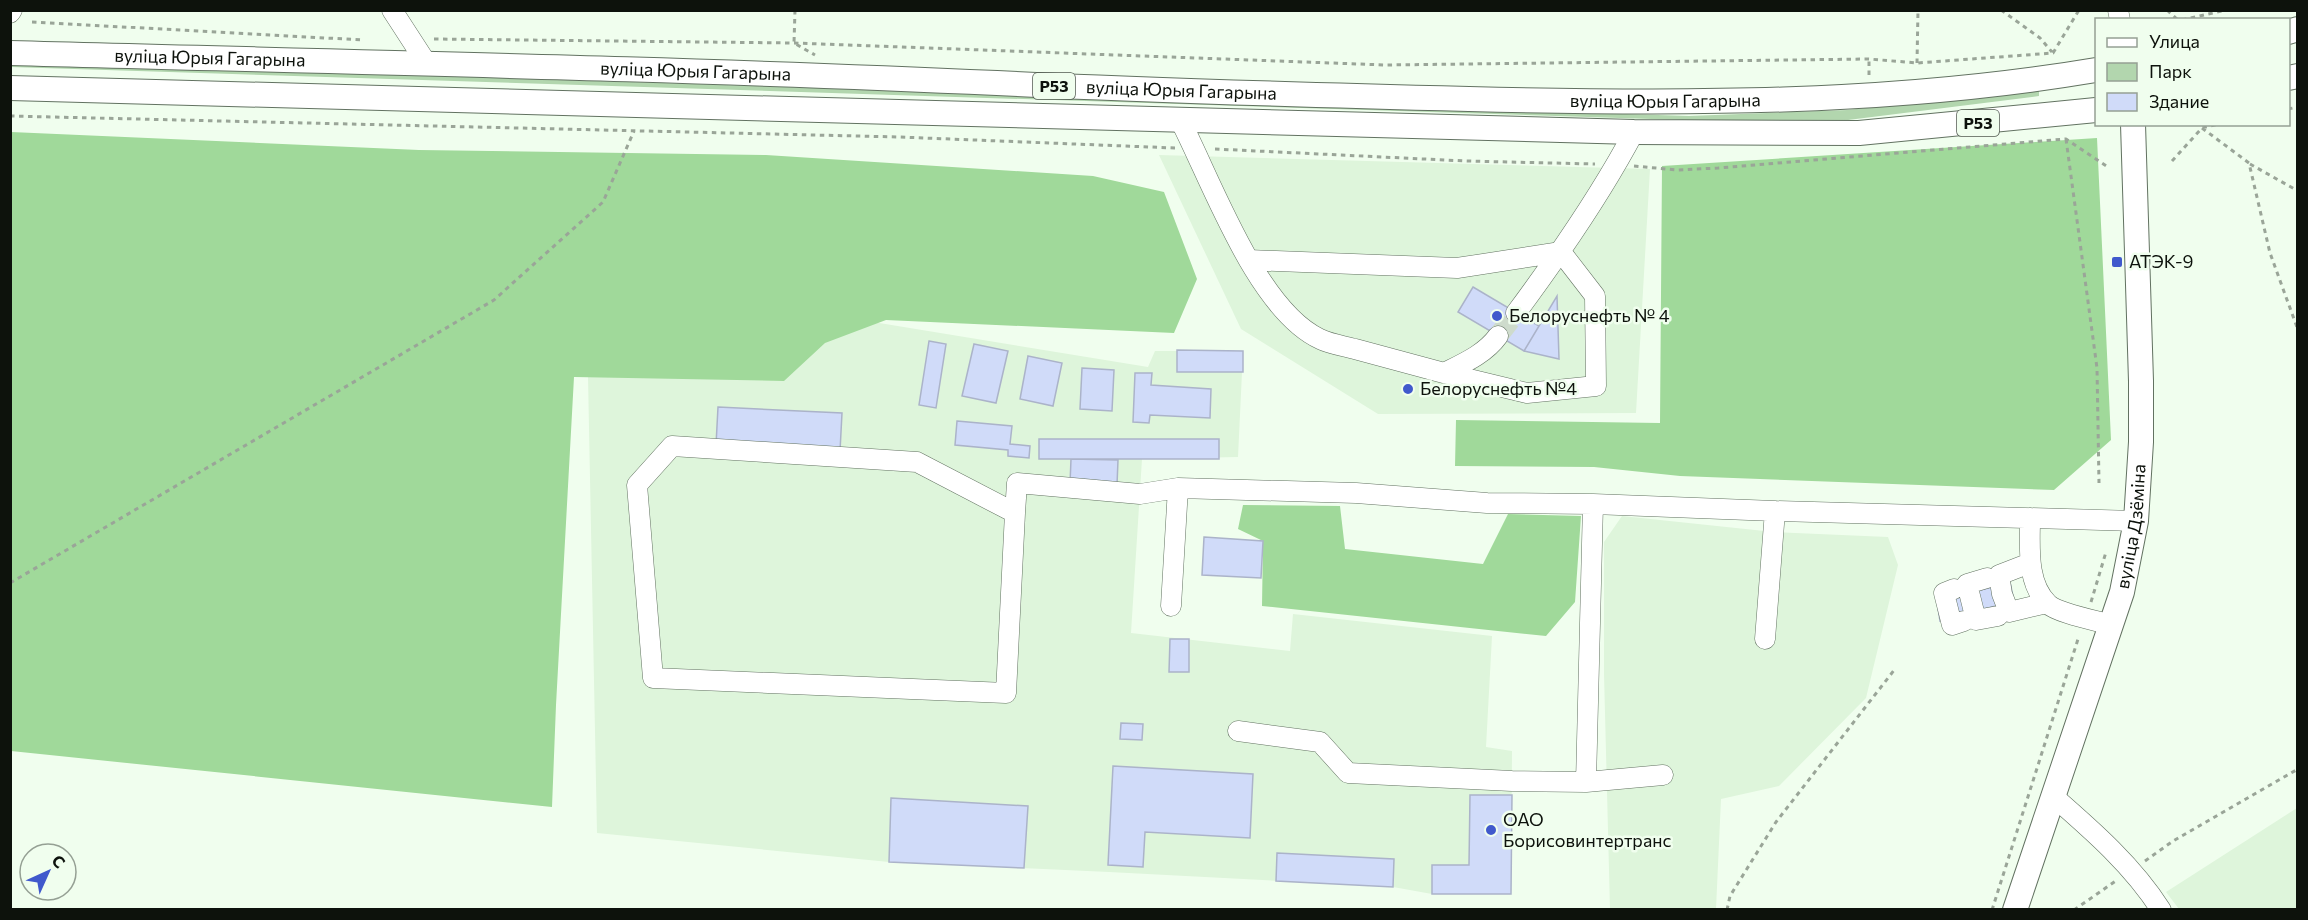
<svg xmlns="http://www.w3.org/2000/svg" width="2308" height="920" font-family="Commissioner,sans-serif">
  <rect width="100%" height="100%" fill="#f0feee"/>
  <!-- built -->
  <path fill="#def5db" d="M1159,155L1650,169L1636,413L1378,414L1241,329Z
    M586,275L1148,367L1155,351H1243L1238,457L1142,459L1131,633L1290,651L1293,614L1492,636L1486,747L1512,751L1511,894H1432L1393,887L1109,872L889,862L597,833Z
    M1622,516L1774,532L1888,537L1898,565L1866,698L1779,786L1721,799L1716,909H1610L1604,674V542Z
    M2297,808V909H2179L2166,892Z"/>
  <!-- green -->
  <path fill="#b2d6ae" d="M11,62L1689,116L1847,110L2039,89V96L1848,120L1747,122L11,67Z"/>
  <!-- forest -->
  <path fill="#a0d99a" d="M11,132L419,150L766,155L1093,176L1164,192L1197,279L1174,333L886,320L825,343L784,381L574,377L556,705L552,807L11,751Z
    M2097,138L2111,440L2054,490L1680,476L1594,467L1455,466L1456,420L1660,423L1662,166Z
    M1243,505L1340,506L1345,549L1483,564L1508,514L1581,516L1575,602L1546,636L1262,606L1263,541L1238,529Z"/>
  <!-- building -->
  <path fill="#d0dbf9" stroke="#abb3c9" stroke-width="1.5" d="M1473,287L1539,326L1524,351L1458,312Z
    M1557,296L1559,359L1524,351Z
    M929,341L946,344L936,408L919,405Z
    M974,344L1008,351L996,403L962,396Z
    M1177,350L1243,351V372H1177Z
    M1028,356L1062,363L1053,406L1020,399Z
    M1082,368L1114,370L1112,411L1080,409Z
    M1135,373H1152L1151,385L1211,389L1210,418L1150,415L1149,423L1133,422Z
    M718,407L842,413L840,451L716,445Z
    M957,421L1012,426L1010,444L1030,446L1029,458L1008,456V450L955,445Z
    M1039,439H1219V459H1039Z
    M1071,459L1118,460L1117,485L1070,484Z
    M1204,537L1263,541L1261,578L1202,575Z
    M2010,582L2014,601L1940,621L1937,602Z
    M1170,639H1189V672H1169Z
    M1121,723L1143,724L1142,740L1120,739Z
    M1113,766L1253,774L1250,838L1145,832L1143,867L1108,865Z
    M1470,795H1512L1511,894H1432V865H1469Z
    M891,798L1028,806L1024,868L889,862Z
    M1277,853L1394,859L1393,887L1276,881Z"/>
  <g fill="none" stroke-linecap="round" stroke-linejoin="round">
    <!-- minor-tunnel -->
    <path stroke="#cedbcc" stroke-width="20" stroke-dasharray="20 10" stroke-linecap="butt" d="M1498,336L1516,313"/>
    <defs>
      <path id="minor" d="M392,10L427,64
        M2118,10L2120,20
        M10,13L12,10
        M1179,118C1211,179 1256,309 1320,339C1330,344 1344,346 1355,349C1385,357 1414,365 1444,373C1464,363 1485,354 1498,336
        M1249,260L1457,268L1561,252L1595,296L1596,386L1527,393L1444,373
        M1516,313C1559,255 1600,196 1634,132
        M1593,504L1586,782L1663,775
        M1015,513L917,462L672,446L637,485L653,678L1006,693L1015,513L1017,483L1140,494L1178,488
        M2030,518C2030,546 2026,583 2048,604C2057,613 2098,621 2111,625
        M2030,563L1999,575L2002,594L2009,612L2047,603
        M1987,578L1967,584L1976,620L1998,616
        M1954,589L1944,593L1952,625L1964,621
        M1171,606L1178,488L1356,493L1487,503L1593,504L1775,511
        M1765,639L1775,511L2136,521
        M1238,731L1320,742L1348,773L1512,781L1586,782
        M2054,797C2093,831 2133,866 2161,910"/>
      <g id="major">
        <path d="M2288,32L2298,29"/>
        <path id="s1" d="M10,53C339,62 668,68 997,83C1154,91 1311,95 1469,99C1679,104 1888,105 2096,70"/>
        <path d="M2288,78L2298,76"/>
        <path d="M10,88L1634,132L1859,133L2096,110"/>
        <path id="s2" d="M2015,910L2122,592L2136,521L2141,442V381L2133,124"/>
      </g>
    </defs>
    <!-- minor casing -->
    <use href="#minor" stroke="#627261" stroke-width="21"/>
    <!-- major casing -->
    <use href="#major" stroke="#627261" stroke-width="26"/>
    <!-- path -->
    <path stroke="#9aa598" stroke-width="3" stroke-dasharray="4.5 4.5" stroke-linecap="butt" d="M795,10L794,43L815,55
      M2001,10L2040,38L2052,52
      M2167,10L2178,20
      M2182,20L2226,10
      M32,22L363,40
      M434,39L794,43L1385,65L1869,59L1917,63L2053,53L2079,10
      M1917,63L1918,10
      M1869,75V59
      M2288,109L2298,107
      M10,116L899,137L1175,148
      M2202,128L2249,163L2270,253L2298,330
      M2066,139L2097,368L2099,483
      M1215,149L1466,161L1595,164
      M2172,161L2202,128L2219,124
      M2250,164L2298,191
      M1634,166L1677,170L1718,168L2066,139L2108,167
      M10,583L494,300L603,202L634,131
      M2091,602L2106,552
      M2145,861L2173,841L2298,769
      M1727,910L1730,896L1776,822L1895,669
      M1992,910L2079,636
      M2074,910L2117,880"/>
    <!-- minor -->
    <use href="#minor" stroke="#fff" stroke-width="20"/>
    <!-- major -->
    <use href="#major" stroke="#fff" stroke-width="24"/>
  </g>
  <!-- markers -->
  <g fill="#4059cc" stroke="#f0feee" stroke-width="2">
    <rect x="2111" y="256" width="12" height="12" rx="3"/>
    <circle cx="1497" cy="316" r="6"/>
    <circle cx="1408" cy="389" r="6"/>
    <circle cx="1491" cy="830" r="6"/>
  </g>
  <g text-anchor="middle" stroke-width="5" stroke-linejoin="round" paint-order="stroke">
    <!-- shield labels -->
    <g fill="#f0feee" stroke="#515950" stroke-width="1.5">
      <rect x="1033" y="73" width="42" height="26" rx="4.5"/>
      <rect x="1957" y="110" width="42" height="26" rx="4.5"/>
    </g>
    <g font-size="16" font-weight="bold" fill="#0d120c">
      <text x="1054" y="92">Р53</text>
      <text x="1978" y="129">Р53</text>
    </g>
    <!-- street labels -->
    <g font-size="18" fill="#0d120c" stroke="#f0feee">
      <text dy="6" stroke="none"><textPath href="#s1" startOffset="200">вуліца Юрыя Гагарына</textPath></text>
      <text dy="6" stroke="none"><textPath href="#s1" startOffset="686">вуліца Юрыя Гагарына</textPath></text>
      <text dy="6" stroke="none"><textPath href="#s1" startOffset="1172">вуліца Юрыя Гагарына</textPath></text>
      <text dy="6" stroke="none"><textPath href="#s1" startOffset="1656">вуліца Юрыя Гагарына</textPath></text>
      <text dy="6" stroke="none"><textPath href="#s2" startOffset="402">вуліца Дзёміна</textPath></text>
    </g>
    <!-- poi labels -->
    <g font-size="18" fill="#0d120c" stroke="#f0feee" text-anchor="start">
      <text x="2129" y="268">АТЭК-9</text>
      <text x="1509" y="322">Белоруснефть № 4</text>
      <text x="1420" y="395">Белоруснефть №4</text>
      <text x="1503" y="826">ОАО<tspan x="1503" dy="21">Борисовинтертранс</tspan></text>
    </g>
  </g>
  <!-- border -->
  <rect width="2308" height="920" fill="none" stroke="#0d120c" stroke-width="24"/>
  <!-- legend -->
  <rect x="2095" y="18" width="195" height="108" fill="#f0feee" stroke="#95a094" stroke-width="1.5"/>
  <rect x="2107" y="38" width="30" height="9" fill="#ffffff" stroke="#95a094" stroke-width="1.5"/>
  <text x="2149" y="48" font-size="18" fill="#0d120c">Улица</text>
  <rect x="2107" y="63" width="30" height="18" fill="#b2d6ae" stroke="#95a094" stroke-width="1.5"/>
  <text x="2149" y="78" font-size="18" fill="#0d120c">Парк</text>
  <rect x="2107" y="93" width="30" height="18" fill="#d0dbf9" stroke="#95a094" stroke-width="1.5"/>
  <text x="2149" y="108" font-size="18" fill="#0d120c">Здание</text>
  <!-- north arrow -->
  <g transform="translate(48 872) rotate(45)"><circle r="28" fill="#f0feee" stroke="#95a094" stroke-width="1.5"/>
  <path d="M0-4.5L10 22L0 15L-10 22Z" fill="#4059cc"/>
  <text y="-9" font-size="16" font-weight="bold" text-anchor="middle" fill="#0d120c">С</text>
  </g>
</svg>
